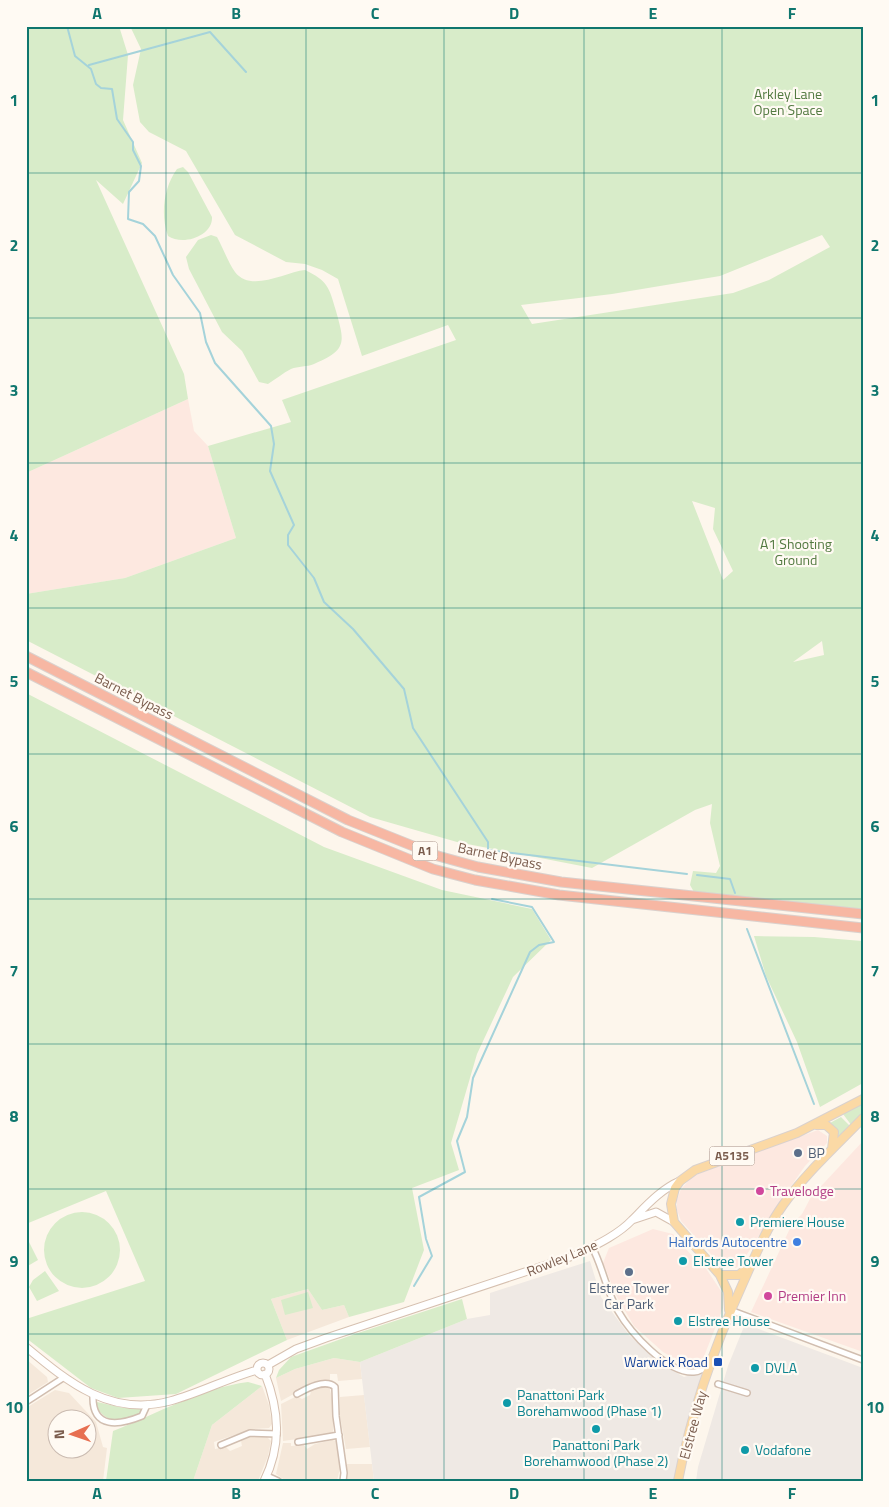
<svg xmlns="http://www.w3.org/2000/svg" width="889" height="1507" font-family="'Titillium Web',sans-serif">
  <rect width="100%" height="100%" fill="#fdf6ec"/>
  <!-- residential -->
  <path fill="#f5e8da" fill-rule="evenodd" d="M308,1289L322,1310L344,1305L349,1317L287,1340L271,1299Z
    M334,1358L360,1362L362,1379L338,1381L337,1374H330V1381L310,1385L281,1401L276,1378L295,1369Z
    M26,1359L47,1377L48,1382L26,1396Z
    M262,1386L269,1405L272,1424L269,1428L252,1429L214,1442L215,1449L226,1447L230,1451L242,1446L241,1441L250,1437H267L271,1441L268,1456L258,1481H193L212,1425Z
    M329,1386L333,1402V1434L283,1441L281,1404L297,1396L302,1399L310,1395L312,1388Z
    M55,1390L69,1393L96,1422L103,1447L107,1448L103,1481H26V1408ZM58,1420H88V1450H58Z
    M364,1395L370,1447L346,1449L340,1416V1397Z
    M332,1440L337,1441L340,1468L337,1481H286L276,1474L283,1443H291V1446L304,1445L307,1449L315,1444Z
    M347,1464H372L374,1481H347Z"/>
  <!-- commercial -->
  <path fill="#fde8e0" d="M188,399L194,431L208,446L236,538L125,578L26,594V473Z
    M818,1130L827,1136V1143L805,1166L789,1189L742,1262L736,1268H727L719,1263L681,1221L677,1210V1200L681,1189L693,1176Z
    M863,1141V1352L751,1312L792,1224L802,1214L811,1197Z
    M653,1229L673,1234L693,1257L703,1264L723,1294V1308L703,1359L694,1366L684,1364L663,1352L634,1326L617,1297L603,1263L609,1248Z"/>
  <!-- industrial -->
  <path fill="#efe9e4" d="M590,1261L601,1297L629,1335L661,1364L684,1377L703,1372L674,1481H374L360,1362L467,1319L490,1315V1293Z
    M745,1324L863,1368V1481H696L698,1467L728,1366Z"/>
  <!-- green -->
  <path fill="#d8ecc9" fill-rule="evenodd" d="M26,26H119L128,55L123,120L142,163L123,204L96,180L184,374L188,399L26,473Z
    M130,26H863V909L694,892L690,885L693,871L716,873L720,866L710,823L712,804L695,810L592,868L457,842L370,817L26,640V594L125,578L236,538L208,446L291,422L282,400L456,340L448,325L362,356L338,279L322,270L305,264L286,262L235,235L186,151L149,132L140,122L133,85L141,49ZM822,235L830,247L769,280L733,293L532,324L521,305L612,294L720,276ZM692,501L715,508L713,529L733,571L723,580ZM822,641L824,655L793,662Z
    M183,167L188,172L212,217C213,236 183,246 168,236C160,214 164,187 177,169Z
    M211,235L217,237C223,248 228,262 235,272C251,293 285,272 305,270C328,281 329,287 336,311C345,343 347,350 314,364C307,367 298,366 291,369C283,373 276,379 268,384L259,382L242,351L222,332L189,269L186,257L198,240Z
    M26,693L324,847L442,890L532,909L551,940L513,977L477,1054L451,1143L459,1170L412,1188L424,1250L404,1302L349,1317L344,1305L322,1310L308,1289L271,1299L287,1340L176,1394L118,1398L91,1388L26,1338V1319L145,1281L106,1191L26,1224Z
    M754,936L814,937L862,941L863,1083L820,1107L797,1042L766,976Z
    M863,1103V1115L852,1126L843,1114Z
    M841,1117L851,1127L838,1138L835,1128L830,1123Z
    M44 1250a38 38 0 1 1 76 0a38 38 0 1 1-76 0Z
    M28,1240L38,1260L26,1267V1241Z
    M45,1271L59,1291L37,1301L29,1287L33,1280Z
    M308,1292L313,1308L285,1315L281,1300Z
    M462,1299L467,1319L360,1362L334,1358L295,1369L276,1378L279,1370L291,1357L355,1334Z
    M248,1382L262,1386L212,1425L193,1481H106L113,1431C157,1414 201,1388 248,1382Z
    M97,1402L124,1408H141L143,1411L140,1414C119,1422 113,1426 96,1408Z"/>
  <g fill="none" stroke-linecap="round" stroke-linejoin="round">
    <!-- stream -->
    <path stroke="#a5d3da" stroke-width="2" d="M67,26L75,56L91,69L96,84L101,88L112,89L117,119L133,142V150L141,166L139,181L129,192L128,219L143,224L155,236L173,275L200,313L206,342L215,363L271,426L274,444L270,471L294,525L288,535V545L314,578L324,602L353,629L404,689L413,728L488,842V850L687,874
      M89,65L210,32L246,72
      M697,875L730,879L735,893
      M747,929L814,1104
      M414,1286L432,1256L426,1239L419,1197L465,1172L457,1141L467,1117L473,1078L530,952L539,945L554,942L532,907L492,899"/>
    <defs>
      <path id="street" d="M592,1247C603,1267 606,1291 618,1311C630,1332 667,1374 694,1372C700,1372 705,1368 710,1363
        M730,1310L863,1360
        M718,1384L747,1393
        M297,1394C306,1389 325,1378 335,1387L336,1416L344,1473L343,1481
        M93,1396C92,1430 120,1425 142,1416L147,1405
        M26,1402L63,1378
        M298,1442L339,1435
        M221,1445L250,1433L277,1434
        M267,1476L278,1481"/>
      <path id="secondary" d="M632,1220L656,1212L674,1222
        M26,1347C69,1383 111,1417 170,1401C200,1393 228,1378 257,1370
        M257 1369a6 6 0 1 1 12 0a6 6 0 1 1-12 0Z
        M268,1365L296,1349L326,1338L576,1255C594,1246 618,1235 632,1220C646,1206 661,1189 680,1181
        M264,1481C282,1445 279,1410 265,1374"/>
      <path id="primary" d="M816,1125H826L834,1132L832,1149
        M720,1275H739L748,1267
        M729,1310L728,1292L720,1275L674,1222L671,1204L675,1188L680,1181L695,1170L797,1133L863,1099
        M678,1481C691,1413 715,1345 743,1283C755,1256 766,1229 783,1205C806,1173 836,1146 863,1118"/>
      <path id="highway" d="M26,656L348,820L438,856L478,867L561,882L863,914
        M26,672L342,832L433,869L475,880L559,895L863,928"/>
    </defs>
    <!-- street casing -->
    <use href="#street" stroke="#d1beb0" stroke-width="8"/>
    <!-- secondary casing -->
    <use href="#secondary" stroke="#d6c0b0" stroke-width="9"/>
    <!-- primary casing -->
    <use href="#primary" stroke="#dad1cd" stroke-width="10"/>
    <!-- highway casing -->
    <use href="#highway" stroke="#dad1cd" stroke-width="11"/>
    <!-- street -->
    <use href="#street" stroke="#fff" stroke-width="5"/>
    <!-- secondary -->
    <use href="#secondary" stroke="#fff" stroke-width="7"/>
    <!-- primary -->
    <use href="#primary" stroke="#fbd9a5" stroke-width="8"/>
    <!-- highway -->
    <use href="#highway" stroke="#f7b7a3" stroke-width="9"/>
  </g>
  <!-- grid -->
  <path fill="none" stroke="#0f766e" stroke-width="1" stroke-opacity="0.55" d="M166,26V1481M306,26V1481M444,26V1481M584,26V1481M722,26V1481M26,173H863M26,318H863M26,463H863M26,608H863M26,754H863M26,899H863M26,1044H863M26,1189H863M26,1334H863"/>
  <!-- markers -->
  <g fill="#5c6f8a" stroke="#fffaf3" stroke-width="2">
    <circle cx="798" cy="1153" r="5"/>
    <circle cx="629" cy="1272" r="5"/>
  </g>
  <g fill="#d1479c" stroke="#fffaf3" stroke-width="2">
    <circle cx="760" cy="1191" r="5"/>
    <circle cx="768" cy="1296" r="5"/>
  </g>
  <g fill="#0f9aa8" stroke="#fffaf3" stroke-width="2">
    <circle cx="740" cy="1222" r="5"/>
    <circle cx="683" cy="1261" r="5"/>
    <circle cx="678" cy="1321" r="5"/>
    <circle cx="755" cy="1368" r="5"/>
    <circle cx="507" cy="1403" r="5"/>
    <circle cx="596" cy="1429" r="5"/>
    <circle cx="745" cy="1450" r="5"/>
  </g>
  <circle fill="#3f7fe0" stroke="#fffaf3" stroke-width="2" cx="797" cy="1242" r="5"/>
  <rect fill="#1a4fb4" stroke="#fffaf3" stroke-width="2" x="713" y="1357" width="10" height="10" rx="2.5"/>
  <g text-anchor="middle" stroke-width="4.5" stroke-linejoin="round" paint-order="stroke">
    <!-- shield labels -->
    <g fill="#fffaf3" stroke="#a28b7f" stroke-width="1">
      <rect x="412.5" y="841.5" width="25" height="19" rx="4"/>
      <rect x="709.5" y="1146.5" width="45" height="19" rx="4"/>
    </g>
    <g font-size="12" font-weight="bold" fill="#7a5c4d">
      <text x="425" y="855">A1</text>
      <text x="732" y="1160">A5135</text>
    </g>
    <!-- park labels -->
    <g font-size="14" fill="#537a41" stroke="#fffaf3">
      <text x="788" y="99">Arkley Lane<tspan x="788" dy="16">Open Space</tspan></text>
      <text x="796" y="549">A1 Shooting<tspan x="796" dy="16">Ground</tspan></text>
    </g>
    <!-- street labels -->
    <g font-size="14" fill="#7a5c4d" stroke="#fffaf3">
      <text transform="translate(134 696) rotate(27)" y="5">Barnet Bypass</text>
      <text transform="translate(500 856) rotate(12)" y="5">Barnet Bypass</text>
      <text transform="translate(562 1258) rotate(-22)" y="5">Rowley Lane</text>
      <text transform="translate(693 1425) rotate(-75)" y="5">Elstree Way</text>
    </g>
    <!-- service labels -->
    <g font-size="14" fill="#4e5e75" stroke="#fffaf3" text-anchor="start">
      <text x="808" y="1158">BP</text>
      <text x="629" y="1293" text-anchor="middle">Elstree Tower<tspan x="629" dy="16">Car Park</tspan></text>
    </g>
    <!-- hotel labels -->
    <g font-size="14" fill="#b23c85" stroke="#fffaf3" text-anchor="start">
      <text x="770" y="1196">Travelodge</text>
      <text x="778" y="1301">Premier Inn</text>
    </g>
    <!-- culture labels -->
    <g font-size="14" fill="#0d838f" stroke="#fffaf3" text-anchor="start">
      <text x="750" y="1227">Premiere House</text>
      <text x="693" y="1266">Elstree Tower</text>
      <text x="688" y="1326">Elstree House</text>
      <text x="765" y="1373">DVLA</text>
      <text x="517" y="1400">Panattoni Park<tspan x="517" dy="16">Borehamwood (Phase 1)</tspan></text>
      <text x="596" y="1450" text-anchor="middle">Panattoni Park<tspan x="596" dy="16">Borehamwood (Phase 2)</tspan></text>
      <text x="755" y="1455">Vodafone</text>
    </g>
    <!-- shop labels -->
    <g font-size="14" fill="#366cbe" stroke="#fffaf3" text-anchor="end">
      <text x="787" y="1247">Halfords Autocentre</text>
    </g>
    <!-- transit labels -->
    <g font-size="14" fill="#164399" stroke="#fffaf3" text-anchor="end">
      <text x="708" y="1367">Warwick Road</text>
    </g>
  </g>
  <!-- border -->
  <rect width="889" height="1507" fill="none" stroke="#fffaf3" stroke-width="55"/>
  <!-- north arrow -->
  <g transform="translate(72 1434) rotate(268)"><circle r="24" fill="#fffaf3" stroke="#cabbb1"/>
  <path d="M0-4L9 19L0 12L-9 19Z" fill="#e76f51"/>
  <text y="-8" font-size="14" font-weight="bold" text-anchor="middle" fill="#7a5c4d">N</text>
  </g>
  <rect x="28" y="28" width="834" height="1452" fill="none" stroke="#0f766e" stroke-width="2"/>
  <g font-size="16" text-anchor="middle" font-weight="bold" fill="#0f766e">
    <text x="97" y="19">A</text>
    <text x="236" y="19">B</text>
    <text x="375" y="19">C</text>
    <text x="514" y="19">D</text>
    <text x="653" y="19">E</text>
    <text x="792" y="19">F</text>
    <text x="14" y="106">1</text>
    <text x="875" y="106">1</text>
    <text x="14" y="251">2</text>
    <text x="875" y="251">2</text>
    <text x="14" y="396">3</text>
    <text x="875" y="396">3</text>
    <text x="14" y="541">4</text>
    <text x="875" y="541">4</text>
    <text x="14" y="687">5</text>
    <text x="875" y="687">5</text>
    <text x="14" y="832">6</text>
    <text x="875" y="832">6</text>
    <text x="14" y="977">7</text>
    <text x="875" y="977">7</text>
    <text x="14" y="1122">8</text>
    <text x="875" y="1122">8</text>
    <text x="14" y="1267">9</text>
    <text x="875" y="1267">9</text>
    <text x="14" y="1413">10</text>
    <text x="875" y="1413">10</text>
    <text x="97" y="1499">A</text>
    <text x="236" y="1499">B</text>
    <text x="375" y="1499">C</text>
    <text x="514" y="1499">D</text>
    <text x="653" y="1499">E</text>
    <text x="792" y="1499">F</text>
  </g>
</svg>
